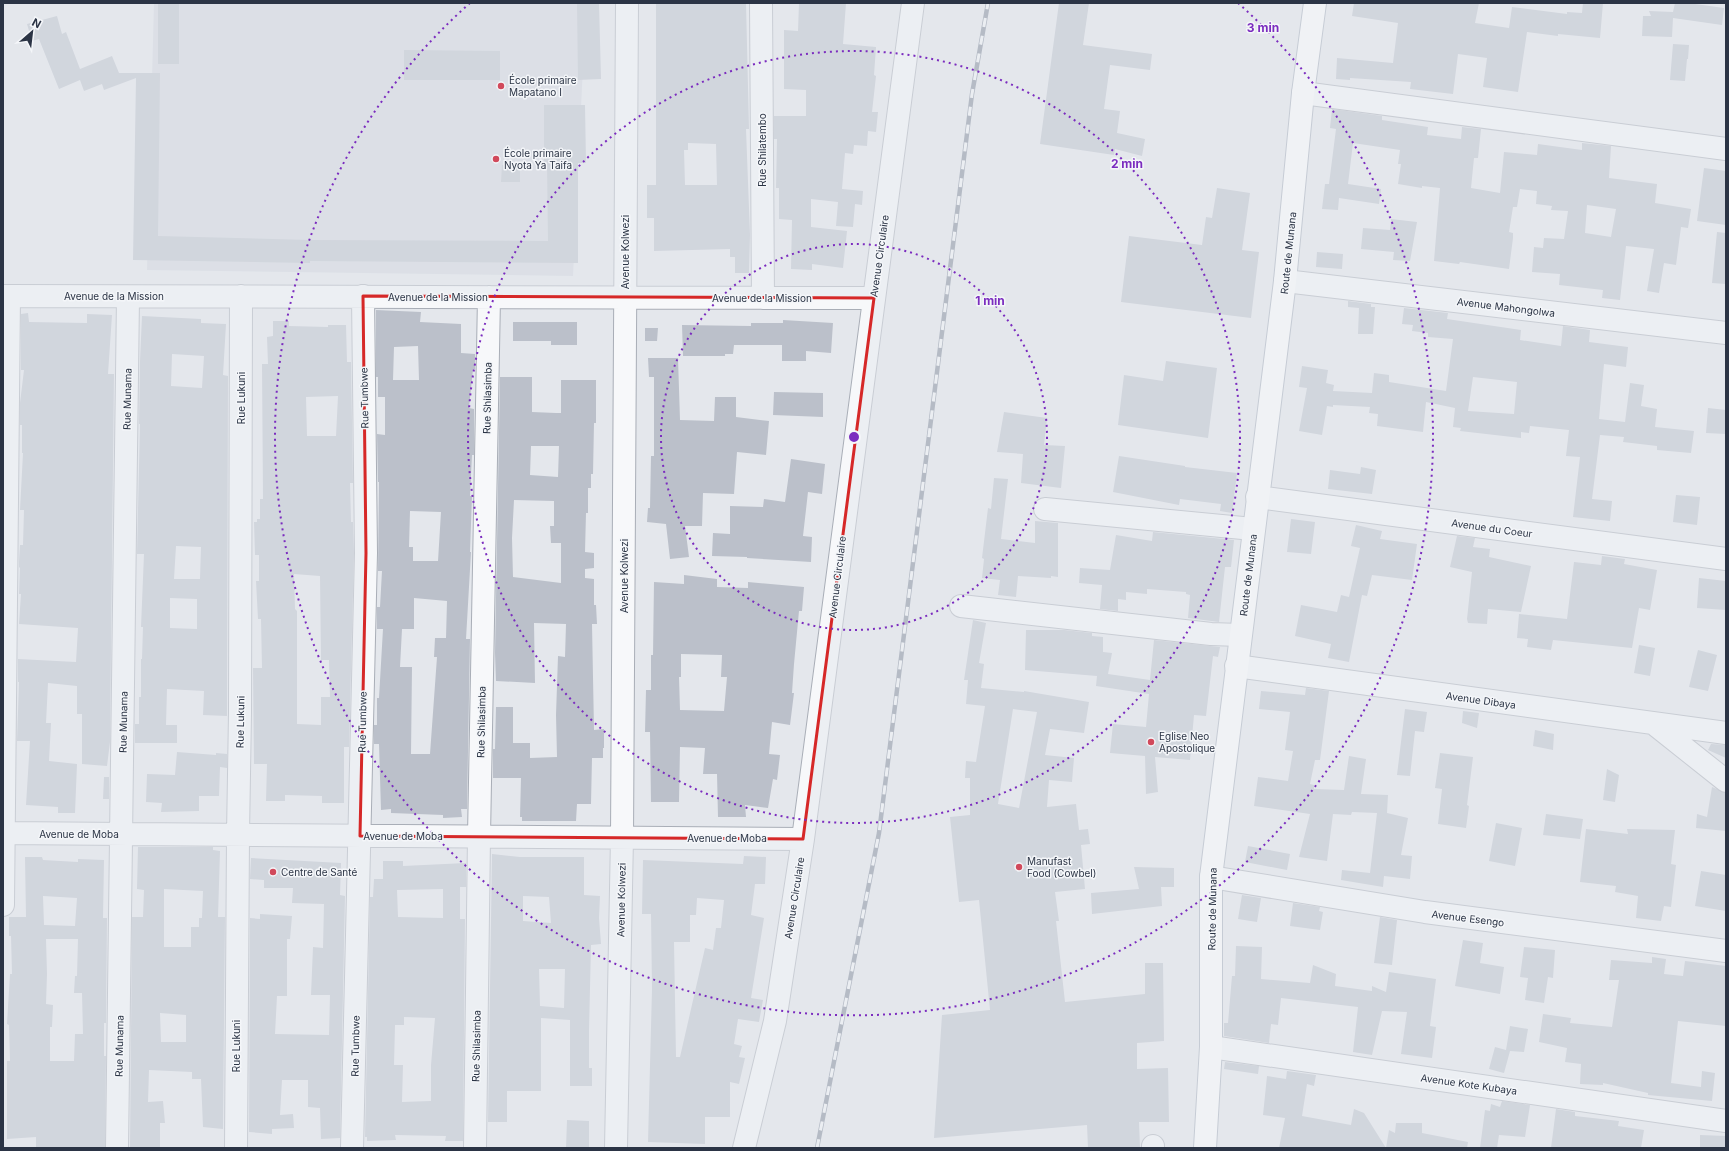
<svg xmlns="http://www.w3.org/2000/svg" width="1729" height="1151" font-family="Inter,sans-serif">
  <rect width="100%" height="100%" fill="#e4e7ec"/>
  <!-- built -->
  <path fill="#d2d6de" d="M154,3H586L573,276L147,270Z"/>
  <!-- building -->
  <path fill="#bbc0ca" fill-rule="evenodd" d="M158,3H179V64H158Z
    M577,3H599L601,79L578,80Z
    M656,3H746L749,129H746L750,235L749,273H735V257H730V249L654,251V218H647V185H656ZM688,143L716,144L717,185H685L684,150H688Z
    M799,3H846L843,44L876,47L874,75L876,76L872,112H878L876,132L868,131L867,146L854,145L853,154L845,153L842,189L863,191L862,205L855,204L853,227L836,226L838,202L811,199V227L847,231L843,268L812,264V270L791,269L792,220L779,219V188H776L777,139H774V116H806V90L784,89V30L798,31Z
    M1059,3H1089L1083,45L1152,54L1150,70L1110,65L1104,109L1120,111L1117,133L1145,139L1142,156L1115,149L1114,155L1040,144Z
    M1354,3H1479L1475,23L1509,28L1512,7L1567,14V12L1582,13L1583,3H1603L1600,38L1558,34V36L1527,32L1518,92L1483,87L1487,58L1458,54L1453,94L1410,89L1411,82L1350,78V80L1336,79L1337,58L1393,63L1398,23L1352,16Z
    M1675,3H1688L1724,8L1722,25L1673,18L1672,37L1642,36L1643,16H1651L1649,11L1673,12Z
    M57,16L62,34L66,32L80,69L112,56L119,73H160L158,236L310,240L548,241L547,162H544V105H585L586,163H578V263L310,261V263L133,260L136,78L104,90L102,84L84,91L80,80L59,89L39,39L32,41L27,24Z
    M1673,44L1689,45L1688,59H1687L1685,81L1670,80Z
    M404,50L500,51V80H404Z
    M1332,109L1382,116V120L1428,127L1427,135L1461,139L1462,127L1481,129L1478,158H1474L1471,188L1500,193L1504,152L1537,155L1538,144L1582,150V143L1611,146L1609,178L1657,184L1655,203L1691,209L1688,228L1681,227L1676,265L1664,263L1659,293L1647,291L1654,249L1626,246L1620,300L1602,298L1603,290L1559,285L1560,274L1532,272L1534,247L1543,248L1544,238L1564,239L1568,211L1551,210L1552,206L1536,204L1537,191L1520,189L1517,207H1513L1509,232L1513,233V238L1509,269L1460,262L1459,264L1434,261L1440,188L1422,186V188L1398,184L1401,164H1398L1400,150L1353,143L1348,184L1381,189L1379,204L1339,198L1338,210L1322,209L1325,184H1329L1336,129L1330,128ZM1587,205L1616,209L1611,237L1585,233Z
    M502,165H520V182H501Z
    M1704,168L1726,171V225L1697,221Z
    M1217,188L1250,193L1242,250L1259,252L1251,318L1121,302L1129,236L1202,245L1206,217L1212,218Z
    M1391,219L1417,222L1410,261L1393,260L1394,252L1361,249L1363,228L1390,230Z
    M1717,232L1726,233V284L1712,283Z
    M1317,252L1343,254L1342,269L1316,267Z
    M1348,301L1371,304V307H1375L1373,334H1358L1359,308L1348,307Z
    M1404,308L1448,313L1447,319L1521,330L1520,340L1561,346L1563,326L1590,330L1589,342L1628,347L1626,367L1604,364L1599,419L1625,422L1630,383L1644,385L1641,406L1657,409L1655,427L1694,431L1691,453L1657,450V446L1623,442L1624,437L1600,435L1592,499L1612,501L1610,521L1573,517L1580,457L1566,456L1569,430L1530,426L1529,433L1521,432V438L1460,431L1461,428L1453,427L1455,408L1426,402L1423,432L1377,426L1378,414L1369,413L1370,407L1333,405V407L1327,406L1322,435L1299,431L1307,388L1299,387L1302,366L1328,370L1326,383L1334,385L1333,391L1372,393L1374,373L1389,375V382L1446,391L1453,339L1428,337V333L1412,331L1413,325L1402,324ZM1473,377L1517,382L1514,414L1468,411Z
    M376,310L421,312L420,322L461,324V353L475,354V369H473L469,408L474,409V455H472L470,496H472L470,552H471L466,639H470L467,809H461L462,817L443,818V815L391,813V809L381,810L379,744H374V725H377V698H379L383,629H377V607H380L382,571H378L379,482H378L377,434L385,435V397H378V377H376ZM418,346L419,380H393L394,347ZM410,511L441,512L438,561H413V547H409ZM414,598L447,601L446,638H435L434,657H437L430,754H411L412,667H400L402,629H414Z
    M28,313L29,322L87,323V314L112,315L108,374H114L110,742L107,766L82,764V714H77V686L48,683L46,723H51L49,761L77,764L75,813H58V807L26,805L30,741H17L19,682H18V659L76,662L78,628L19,624L21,594H19L20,568L19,567V562L20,545H23L24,510H20L23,453H22V425H20V403L24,370H21V314Z
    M142,316L201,319V323L226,324L223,375L228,376L227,716L203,715L204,691L167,689L166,725H177V743H135V724H139V697H141V659H142L143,627H141L144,554H137L140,424H139L140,361ZM172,354L204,356L202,388L171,386ZM176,546L201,547L200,579H174ZM170,598L197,599V629L170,628Z
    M783,320L833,323L831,353L806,351V361H782V345H734L733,354H725V356H683L682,325L751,326V323H783Z
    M273,321H289V326L328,327V325H346L347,362H351L353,483H350L351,522H353V524L354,553L349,747H344V803H322V796L285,795V801H266L267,764H254L253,668H262L261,619H258L256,581H259V555H255L254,522H257V519H260V499H263L262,364H268L267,337L273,336ZM338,396L336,436H307L306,397ZM294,574L320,576L321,660H329L330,697H321V725L297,724V611L295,609Z
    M513,322H577V345H551V341H513Z
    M645,328H658L657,341H645Z
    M648,358H678L680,420L714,421L715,397H736V417L769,421L766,455L737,452L734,494L703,493L702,526H685L689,557L670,559L666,524L647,522L648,508H650L651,456H654V377H649Z
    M1166,361L1217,368L1208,438L1118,425L1124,375L1163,381Z
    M500,377H532V412L556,413H561V380H596V423H594L593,474H591V488H588V513H586L585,552L594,553V568L585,569V578L594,579V605H596L597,624H592L594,730L604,729V748H603V758H592L591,804H577L576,821H522V817H520L521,778H493V749H495L496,707H513V743H530V758L557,757L556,715L558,656L565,657L566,624L534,623L535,683L496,681L495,653ZM531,446H559L558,477L530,475ZM514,500L554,501V526H550L551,543H561V583L513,577L512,538Z
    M774,392L823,393V417L773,415Z
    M1708,408L1726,410V434L1706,433Z
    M1004,412L1047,418L1044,445L1065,446L1061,488L1021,483L1023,454L997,452Z
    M1119,456L1185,466V467L1237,473L1232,513L1220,511L1221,504L1180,499L1179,505L1113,492Z
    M791,459L825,464L822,494L808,492L803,536L812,537L811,562L747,558V557L712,556L713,533L730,534V506L763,507L764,499L785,502Z
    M1361,467L1376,470L1372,494L1328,489L1330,470L1360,474Z
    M994,478L1008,479L1001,539L1035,543V521L1058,523V577L1051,576V578L1018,576L1016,597L998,595L1000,580L982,578L984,559L982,558L988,508L991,509Z
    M1676,495L1700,497L1697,525L1673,522Z
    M1291,519L1315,522L1311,554L1287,552Z
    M1356,525L1382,531L1380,539L1417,544L1412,580L1372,575L1367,596L1362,595L1349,662L1328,658L1331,644L1295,636L1301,605L1337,612L1341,595L1349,597L1360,548L1351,546Z
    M1153,532L1234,540L1231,567H1225L1219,622L1188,618L1190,595L1186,594V592L1147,589V594L1126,592V600L1118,599V611L1100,609L1102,585L1079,583L1080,568L1110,570L1116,535L1152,541Z
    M1457,536L1475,538L1473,547L1490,549L1489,557L1531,566L1521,612L1488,609L1487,624L1468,623L1467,619L1472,572L1450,567Z
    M1602,556L1625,559L1624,564L1657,570L1650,610L1639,608L1632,648L1553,640L1551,650L1527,647L1528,639L1517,638L1519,614L1567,619L1574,562L1601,565Z
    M684,575L717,579V587L748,588V582L804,587L802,611H799L794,664L792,693H794L790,725L772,722L769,754L780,755L777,780L773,779L768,808L745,805L746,817H718L717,774H703L705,748L680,747L679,802H651L650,732H645L646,690H651V655H653L654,582L684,584ZM681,654L722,655L721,677H727L724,711L680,710L679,677H681Z
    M1699,578L1726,581V610L1697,608Z
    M973,620L986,623L979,663L984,664L981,688L1024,692V691L1089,702L1084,733L1050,729L1045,755L1074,758L1072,782L1049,780L1047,807L1076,804L1079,830L1088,829L1090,844L1081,845L1085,889L1055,892L1059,921H1056L1065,1002L1145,994V963H1163L1164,1041L1137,1043V1069L1168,1068L1169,1122H1139L1140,1148H1088L1087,1125L934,1138L942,1015L990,1010L979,900L959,902L950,817L970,815V778H965L966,761L976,762L985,706L966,704L968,680H964ZM1013,709L1037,712L1019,808L998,804Z
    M1026,630H1064L1092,633V636L1103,637V652L1112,653L1108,674L1150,680L1154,640L1220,647L1218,657L1213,656L1206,716L1194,715L1190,760L1155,757L1158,792L1146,794L1145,756L1110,753L1113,724L1146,727L1149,694L1096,686L1097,676L1025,670Z
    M1639,645L1655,648L1650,676L1634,673Z
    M1698,650L1717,655L1708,691L1689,687Z
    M1306,688L1329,691L1320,760H1315L1310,784L1314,785V789L1344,790L1349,756L1366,759L1361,794L1388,795L1387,813L1408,818L1401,855L1412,856L1410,879L1384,876L1383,887L1341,880L1342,870L1370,873L1377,813L1352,812L1351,815L1333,814L1327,861L1299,857L1310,814L1254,806L1258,777L1288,781L1293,751L1285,750L1290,712L1259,709L1261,691L1305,695Z
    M1405,709L1427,712L1424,732L1415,731L1410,776L1397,775Z
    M1463,711L1479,713L1477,728L1462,723Z
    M1535,730L1554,734L1553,750L1533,746Z
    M1711,744L1726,745V758L1708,750Z
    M177,752L216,755V753L227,754V768L220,767L219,796H199V811L161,812L162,803L146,802L147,774L175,775Z
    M1440,753L1473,757L1467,805L1469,806L1466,828L1438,824L1442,789L1435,788Z
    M1607,769L1619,775L1615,802L1603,800Z
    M104,777H109V799H103Z
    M1712,787L1726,793V831L1696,828L1697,814L1707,817Z
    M1546,814L1583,819L1580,839L1543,835Z
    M1496,823L1522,828L1515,866L1489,861Z
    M1586,829L1628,834L1627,829L1675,830L1671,864L1676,865L1671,907L1664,906L1661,921L1636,918L1638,896L1615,892L1616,886L1580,882Z
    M1248,846L1290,854L1287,870L1245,862Z
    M138,847H213V850L220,851L218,917H225L223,1129L203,1127L201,1079H192V1072L149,1070L148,1102L163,1101L165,1123H160V1148H130L132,917H143L144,890L137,889ZM164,889L203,891L202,918H199V927H191V947H164ZM160,1013L186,1015V1042H161Z
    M492,854L520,857H584V895L600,896L599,918L601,944L591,945L589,1031V1068H592V1086H570V1020L541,1018V1091H507V1122H488ZM523,896L549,897L551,923L523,921ZM539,969H565L564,1008L540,1006Z
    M744,856L766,857L765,884H755L751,915L764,918L751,998L763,1000L759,1022L738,1019L734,1044L742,1046L739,1057L745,1058L739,1084L730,1082V1117H705V1144L648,1142L652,989L651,914H642L643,860L743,864ZM697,898L724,900L721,928H716L713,950L705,948L680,1057H676L674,942H690V915H696Z
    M25,857H42L43,860L78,862V859L104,860L103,918H107L106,1023H104V1056H106L105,1148H36V1137L7,1139V1061H10L9,1025L7,1024L10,974H12L11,936H9V917H26ZM43,896L77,898L75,926L44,925ZM46,939H78L77,976H75L74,993H82L83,1034H75L74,1061H50V1027H52L53,1005L46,1004L47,974Z
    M251,858L341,863L340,895L345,896L340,1138L321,1139L320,1108L308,1107V1080H282L280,1115L293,1114L294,1128L272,1129V1134L249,1132L250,918L260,919V914L292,916L290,939H287V996H277L275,1034L329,1035L330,995H311L313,947L323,948L324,904L292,903L293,888H264V880L250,879Z
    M383,861H403V866L466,863V887H460V919H465L463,1141H445L446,1136L395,1135L396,1140L367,1141V1137H365L370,897H373L374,879H383ZM443,889V918L398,917L397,890ZM404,1017L435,1018L431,1065V1101L402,1102L403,1065H394L395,1025H404Z
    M1134,867L1174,868V887H1161L1162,906L1092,914L1091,893L1139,889Z
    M1701,871L1726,875V911L1695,906Z
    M1242,895L1261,898L1257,922L1238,919Z
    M1293,903L1320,907L1319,911L1323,912L1320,930L1290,926Z
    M1380,917L1397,920L1392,965L1374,963Z
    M1463,940L1483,943L1480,963L1504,967L1500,994L1455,986Z
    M1236,946L1262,947L1261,979L1310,983L1313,965L1336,974L1335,986L1372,991V986L1386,992L1389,972L1436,979L1430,1026L1436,1027L1432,1058L1401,1054L1407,1012L1382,1011L1372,1055L1353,1052L1358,1007L1281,998L1278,1025L1271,1024L1269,1043L1224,1036V1023H1228L1232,976H1235Z
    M1524,947L1555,950L1553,978L1548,977L1544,1003L1525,1000L1528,978L1520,977Z
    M1652,957L1666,959L1664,974L1683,976L1685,961L1726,966V1026L1678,1021L1671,1083L1701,1087L1702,1071L1715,1073L1712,1101L1648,1095V1093L1603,1083V1085L1580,1084L1581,1064L1565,1062L1567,1048L1539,1042L1543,1014L1571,1018L1570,1023L1612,1027L1619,980H1609L1611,960L1652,963Z
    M1510,1026L1528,1029L1524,1052L1510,1051L1504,1073L1489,1069L1495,1047L1506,1050Z
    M1225,1062L1259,1066L1258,1074L1224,1069Z
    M1287,1071L1316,1075L1314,1086L1307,1084L1302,1116L1351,1125L1354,1109L1364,1113L1386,1148H1279L1285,1118L1263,1115L1267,1076L1286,1079Z
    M1502,1101L1530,1105L1525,1137L1499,1135L1497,1148H1480L1485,1110L1490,1111L1491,1104L1500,1107Z
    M1556,1109L1575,1112V1116L1619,1121L1618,1126L1644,1130L1641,1148H1551Z
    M567,1120L589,1121V1148H566Z
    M1396,1123H1422V1133L1468,1142L1467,1148H1386L1389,1130L1395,1133Z
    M1700,1135L1726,1136V1148H1700Z"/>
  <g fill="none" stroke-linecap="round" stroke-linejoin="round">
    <defs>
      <path id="minor" d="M761,3L763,298
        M1303,93L1726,149
        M1285,281L1726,333
        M3,296L874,298
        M1257,497L1726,559
        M1045,509L1253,529
        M961,606L1211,634L1240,635
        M1236,666L1726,733
        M1653,723L1726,781
        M3,833L803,839
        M1211,877L1425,912L1726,951
        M3,905L9,296
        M1211,1047L1726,1121
        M117,1148L128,297
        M236,1148L238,835L240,713L241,296
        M352,1148L366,553L363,296
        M475,1148L479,836L489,297
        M616,1148L622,837L627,3
        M744,1148L775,1021L803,839L913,3
        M1153,1148V1146"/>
      <path id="major" d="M1205,1148L1211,1047V877L1285,281L1303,93L1315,3"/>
    </defs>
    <!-- minor casing -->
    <use href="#minor" stroke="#a9aeb7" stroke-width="24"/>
    <!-- major casing -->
    <use href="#major" stroke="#a3abb8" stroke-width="24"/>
    <!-- minor -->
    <use href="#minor" stroke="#f7f8fa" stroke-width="22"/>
    <!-- major -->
    <use href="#major" stroke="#fff" stroke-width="22"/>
    <defs>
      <path id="rail" d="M817,1148L879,833L972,94L988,3"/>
    </defs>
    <!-- rail casing -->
    <use href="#rail" stroke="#7d8696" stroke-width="4.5"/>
    <!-- rail -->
    <use href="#rail" stroke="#f4f6f9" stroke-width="3" stroke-dasharray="9" stroke-linecap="butt"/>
  </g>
  <!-- marked area -->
  <path d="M0 0H1729V1151H0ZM363,296L874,298L803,839L360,836L366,553Z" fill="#e4e7ec" fill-opacity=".55" fill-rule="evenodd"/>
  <path fill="none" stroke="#d62828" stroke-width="3" stroke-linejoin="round" d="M363,296L874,298L803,839L360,836L366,553Z"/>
  <!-- distance rings -->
  <g fill="none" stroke="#7b2cbf" stroke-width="2" stroke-dasharray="2 4">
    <circle cx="854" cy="437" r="193"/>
    <circle cx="854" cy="437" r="386"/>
    <path d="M1238 3A579 579 0 1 1 470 3"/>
  </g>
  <!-- markers -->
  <g fill="#d1495b" stroke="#f4f6f9" stroke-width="1.5">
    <circle cx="501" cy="86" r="4"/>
    <circle cx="496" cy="159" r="4"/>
    <circle cx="1151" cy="742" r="4"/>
    <circle cx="1019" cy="867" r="4"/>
    <circle cx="273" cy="872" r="4"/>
  </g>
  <g text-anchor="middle" stroke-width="3" stroke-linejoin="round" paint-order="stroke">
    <!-- poi labels -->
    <g font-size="10" fill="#2b3445" stroke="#f4f6f9" text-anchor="start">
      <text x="509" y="84">École primaire<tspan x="509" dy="12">Mapatano I</tspan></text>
      <text x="504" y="157">École primaire<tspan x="504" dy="12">Nyota Ya Taifa</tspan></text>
      <text x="1159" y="740">Eglise Neo<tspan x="1159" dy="12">Apostolique</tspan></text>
      <text x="1027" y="865">Manufast<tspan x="1027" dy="12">Food (Cowbel)</tspan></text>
      <text x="281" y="876">Centre de Santé</text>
    </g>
    <!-- street labels -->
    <g font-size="10" fill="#2b3445" stroke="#f4f6f9">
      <text transform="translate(762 150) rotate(-90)" y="4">Rue Shilatembo</text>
      <text transform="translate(625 252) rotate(-90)" y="4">Avenue Kolwezi</text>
      <text transform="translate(1288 253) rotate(-84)" y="4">Route de Munana</text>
      <text transform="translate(879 256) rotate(-82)" y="4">Avenue Circulaire</text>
      <text x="114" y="300">Avenue de la Mission</text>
      <text x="438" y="301">Avenue de la Mission</text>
      <text x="762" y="302">Avenue de la Mission</text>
      <text transform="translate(1506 307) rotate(7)" y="4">Avenue Mahongolwa</text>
      <text transform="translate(241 398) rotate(-90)" y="4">Rue Lukuni</text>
      <text transform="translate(364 398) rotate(-91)" y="4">Rue Tumbwe</text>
      <text transform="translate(487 398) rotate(-89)" y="4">Rue Shilasimba</text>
      <text transform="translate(127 399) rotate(-89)" y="4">Rue Munama</text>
      <text transform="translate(1492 528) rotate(8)" y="4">Avenue du Coeur</text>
      <text transform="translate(1248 575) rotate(-83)" y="4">Route de Munana</text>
      <text transform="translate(624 576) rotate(-90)" y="4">Avenue Kolwezi</text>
      <text transform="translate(837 577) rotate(-83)" y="4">Avenue Circulaire</text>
      <text transform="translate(1481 700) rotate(8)" y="4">Avenue Dibaya</text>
      <text transform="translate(123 722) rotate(-89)" y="4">Rue Munama</text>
      <text transform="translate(240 722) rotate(-89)" y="4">Rue Lukuni</text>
      <text transform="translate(362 722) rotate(-89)" y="4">Rue Tumbwe</text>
      <text transform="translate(481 722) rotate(-89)" y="4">Rue Shilasimba</text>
      <text x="79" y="838">Avenue de Moba</text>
      <text x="403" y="840">Avenue de Moba</text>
      <text x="727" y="842">Avenue de Moba</text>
      <text transform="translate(794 898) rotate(-81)" y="4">Avenue Circulaire</text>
      <text transform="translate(621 900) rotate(-89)" y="4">Avenue Kolwezi</text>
      <text transform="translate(1212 909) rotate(-89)" y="4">Route de Munana</text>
      <text transform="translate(1468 918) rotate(7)" y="4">Avenue Esengo</text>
      <text transform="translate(119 1046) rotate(-89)" y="4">Rue Munama</text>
      <text transform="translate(236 1046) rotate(-90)" y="4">Rue Lukuni</text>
      <text transform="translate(355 1046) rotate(-89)" y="4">Rue Tumbwe</text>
      <text transform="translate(476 1046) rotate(-89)" y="4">Rue Shilasimba</text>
      <text transform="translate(1469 1084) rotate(8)" y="4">Avenue Kote Kubaya</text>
    </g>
  </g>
  <circle cx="854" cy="437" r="6" fill="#7b2cbf" stroke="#f4f6f9" stroke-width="2"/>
  <g font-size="12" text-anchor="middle" font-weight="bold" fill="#7b2cbf" stroke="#f4f6f9" stroke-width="3" stroke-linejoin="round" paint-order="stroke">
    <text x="1263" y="32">3 min</text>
    <text x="1127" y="168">2 min</text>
    <text x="990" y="305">1 min</text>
  </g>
  <!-- border -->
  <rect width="1729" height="1151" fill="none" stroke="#2b3445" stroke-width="8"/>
  <!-- north arrow -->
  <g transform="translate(32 32) rotate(28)" stroke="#f4f6f9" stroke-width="3" paint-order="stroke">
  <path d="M0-3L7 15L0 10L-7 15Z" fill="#2b3445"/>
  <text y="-6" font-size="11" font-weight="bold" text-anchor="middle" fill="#2b3445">N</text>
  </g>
</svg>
